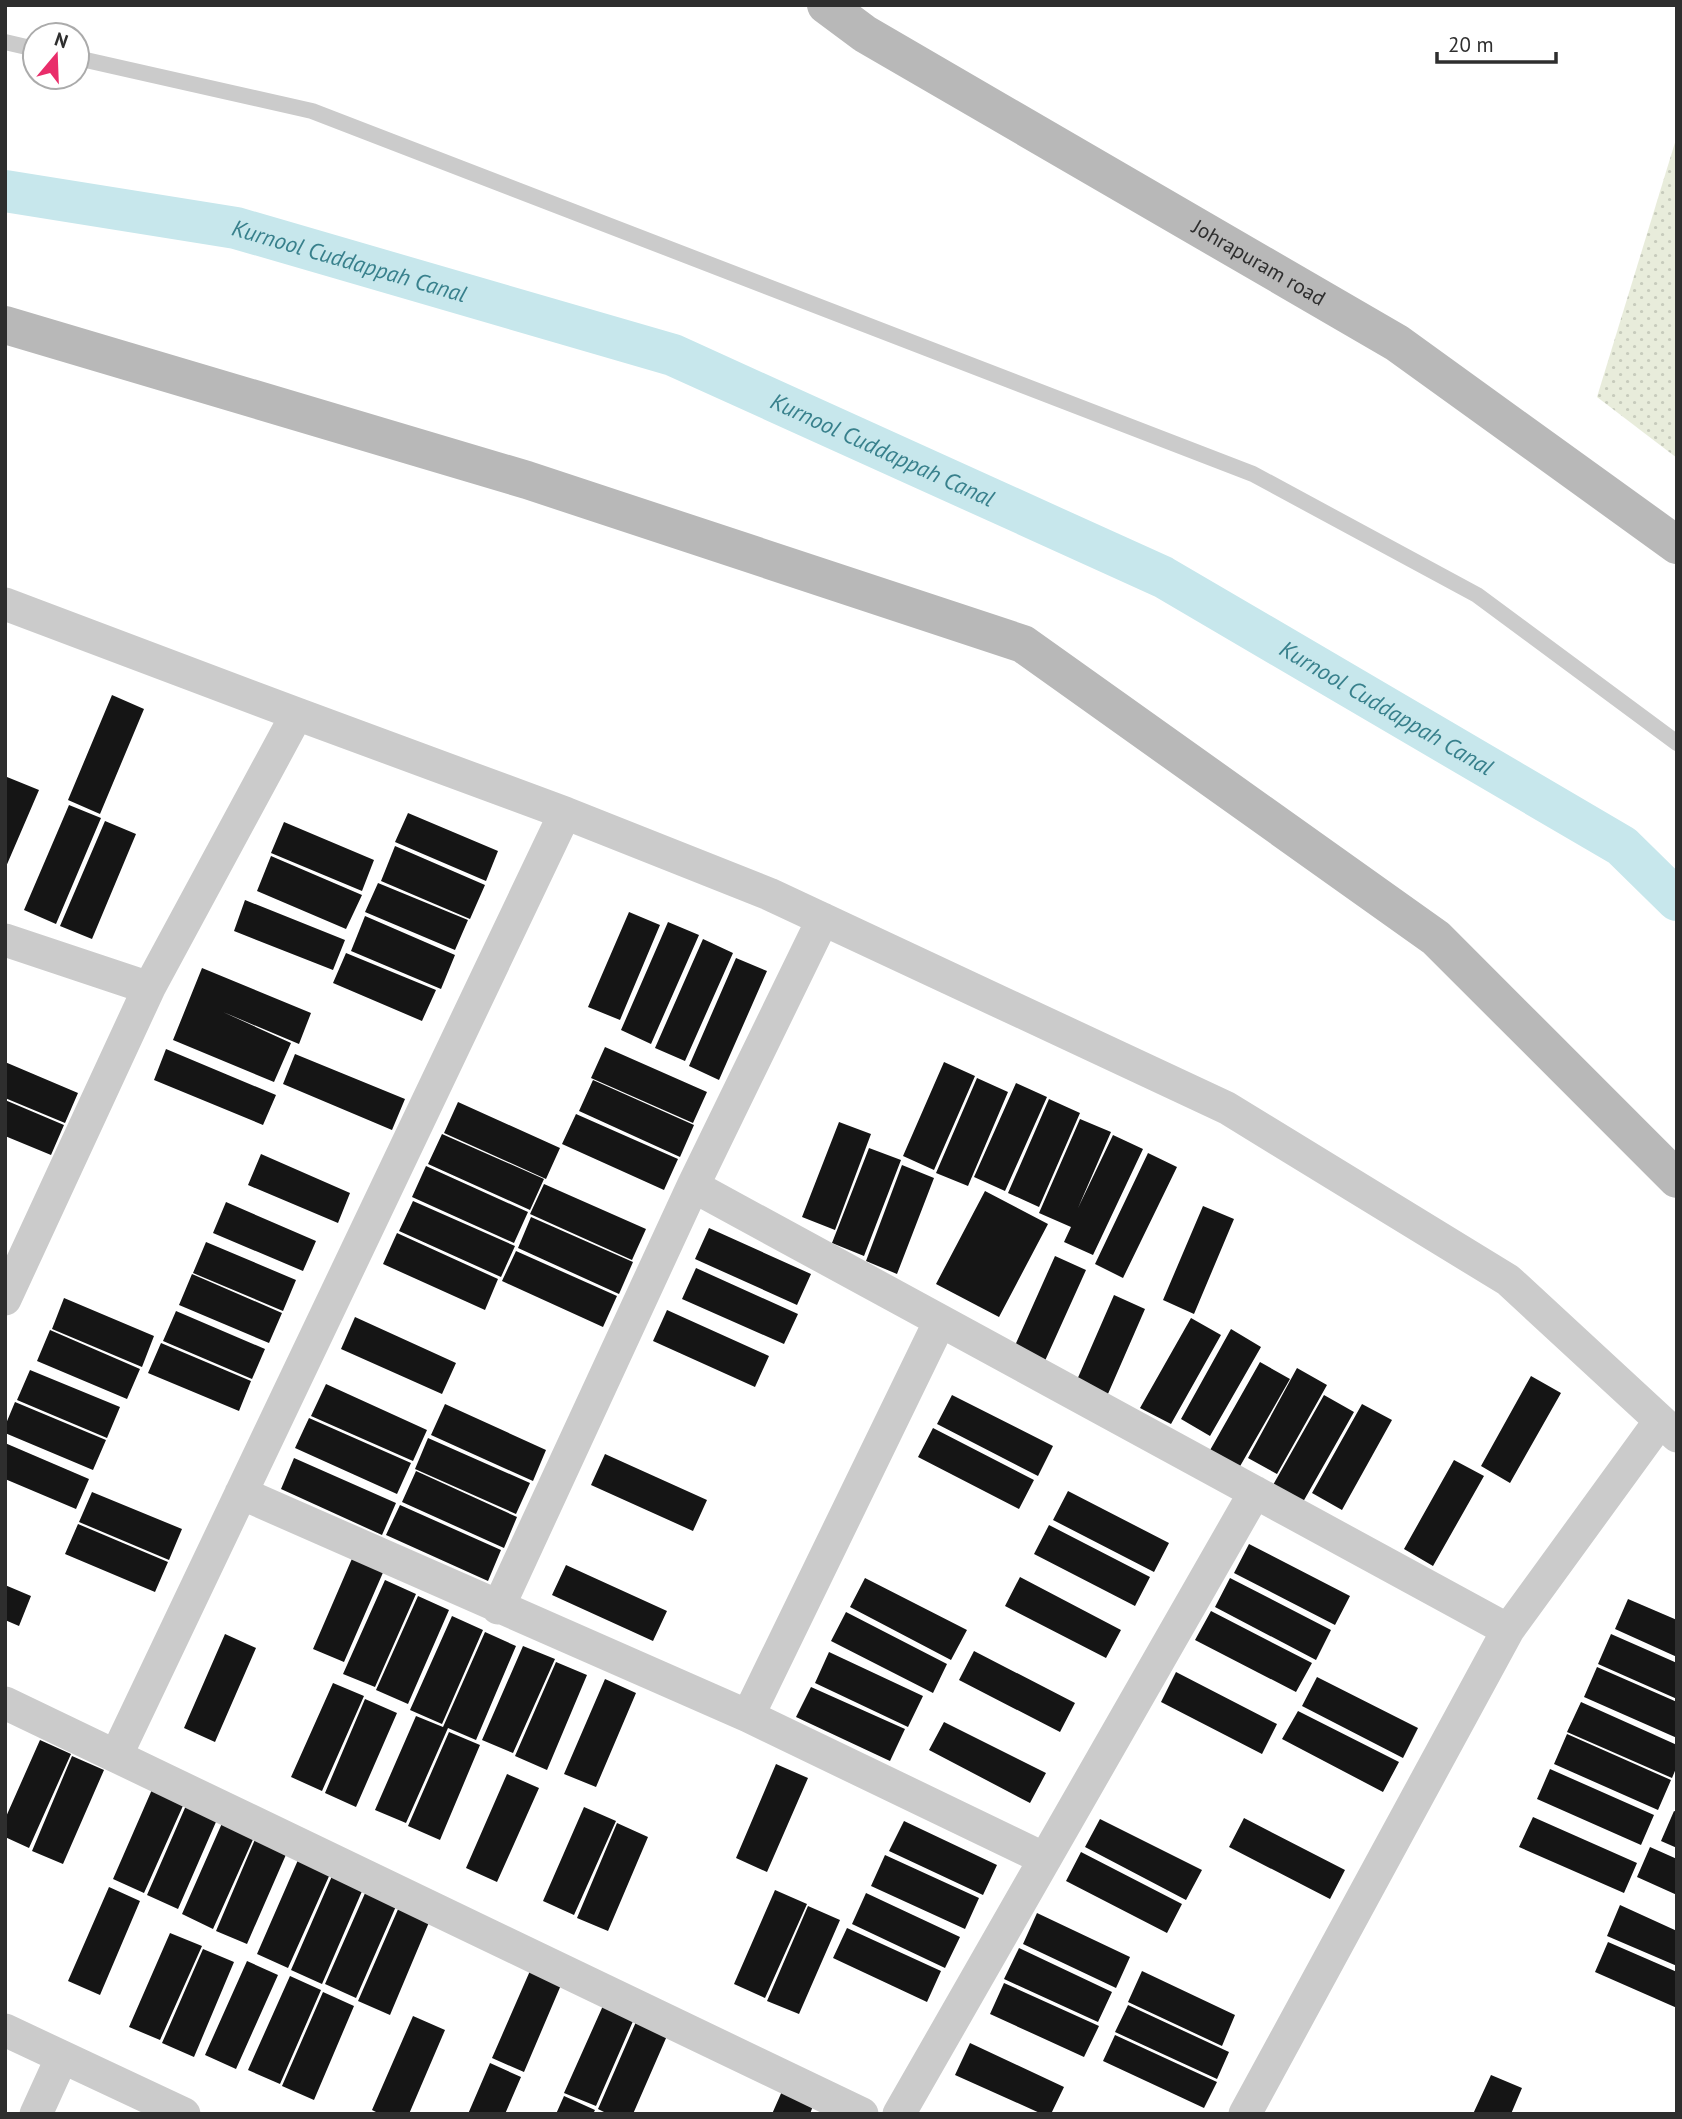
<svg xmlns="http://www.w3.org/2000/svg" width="1682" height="2119" font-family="'PT Sans',sans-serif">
  <defs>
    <pattern id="grass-dots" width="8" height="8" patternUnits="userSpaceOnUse" patternTransform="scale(1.75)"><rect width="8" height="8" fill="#e8ecdb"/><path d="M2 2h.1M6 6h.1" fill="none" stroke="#c7cbbc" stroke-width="1.8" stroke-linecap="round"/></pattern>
  </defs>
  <rect width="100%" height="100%" fill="#fff"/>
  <!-- grass -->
  <path fill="url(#grass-dots)" d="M1677,136V458L1597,397Z"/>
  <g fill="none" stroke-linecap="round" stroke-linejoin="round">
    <!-- canal -->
    <path stroke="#c7e7ec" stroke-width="42" id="s1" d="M5,191L236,228L673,355L1163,577L1622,846L1677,900"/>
  </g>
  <!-- building -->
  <path fill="#151515" d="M112,695L144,709L100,814L68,800Z
    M7,777L39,790L5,869V780Z
    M69,805L101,818L56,924L24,910Z
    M408,813L498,851L486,881L395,842Z
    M105,821L136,834L92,939L60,926Z
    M284,822L374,860L362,891L271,853Z
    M395,846L485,885L470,919L381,881Z
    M271,856L362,895L346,929L257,891Z
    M378,883L468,920L455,950L365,912Z
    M245,900L345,940L333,970L234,931Z
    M629,912L660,925L620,1020L588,1007Z
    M365,916L455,955L441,989L351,951Z
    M668,922L699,935L651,1044L621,1030Z
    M703,939L733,953L685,1061L655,1048Z
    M346,953L436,990L422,1021L333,983Z
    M736,958L767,971L719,1080L689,1066Z
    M202,968L311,1013L299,1044L223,1012L291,1043L274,1082L173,1040Z
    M605,1047L707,1092L693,1123L591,1078Z
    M166,1049L276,1095L263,1125L154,1080Z
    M295,1054L405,1099L392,1130L283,1084Z
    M5,1062L78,1093L65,1123L5,1098Z
    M944,1062L975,1076L934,1170L903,1156Z
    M977,1078L1008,1092L968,1186L936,1173Z
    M593,1080L694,1125L680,1157L579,1111Z
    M1016,1083L1047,1097L1005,1191L974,1177Z
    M1049,1099L1080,1113L1039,1207L1008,1193Z
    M5,1100L64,1125L51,1155L5,1136Z
    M458,1102L560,1148L546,1179L444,1133Z
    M576,1114L678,1159L664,1190L562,1144Z
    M1080,1119L1111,1132L1078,1208L1113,1135L1143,1149L1093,1255L1064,1242L1071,1227L1039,1213Z
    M839,1122L871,1134L835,1230L802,1217Z
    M442,1134L544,1179L530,1210L428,1164Z
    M869,1148L901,1160L864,1256L832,1243Z
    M1148,1153L1177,1167L1123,1278L1095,1264Z
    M261,1154L350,1193L338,1223L248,1185Z
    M902,1165L934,1178L897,1274L866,1261Z
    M426,1166L528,1212L514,1243L412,1197Z
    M544,1184L646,1229L632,1260L530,1214Z
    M985,1191L1048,1224L999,1317L936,1284Z
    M413,1201L515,1246L501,1277L399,1231Z
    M226,1202L316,1241L303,1271L213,1233Z
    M1203,1206L1234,1219L1194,1314L1163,1300Z
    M531,1217L633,1262L619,1294L518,1248Z
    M709,1228L811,1274L797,1305L695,1259Z
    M397,1233L498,1279L485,1310L383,1264Z
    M206,1242L296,1280L283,1311L193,1273Z
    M516,1251L617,1296L603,1327L502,1281Z
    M1055,1256L1086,1270L1044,1363L1013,1350Z
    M696,1268L798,1314L784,1344L682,1299Z
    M192,1274L282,1313L269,1343L179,1305Z
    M1114,1295L1145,1309L1104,1403L1073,1389Z
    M64,1298L154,1336L142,1367L52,1329Z
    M667,1310L769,1356L755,1387L653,1341Z
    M176,1311L265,1349L252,1379L163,1341Z
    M355,1317L456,1363L442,1394L341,1349Z
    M1191,1318L1221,1335L1171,1424L1140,1408Z
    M1231,1329L1261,1347L1210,1436L1181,1419Z
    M50,1330L140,1369L127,1399L37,1361Z
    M161,1343L251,1381L239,1411L148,1373Z
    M1260,1362L1290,1379L1239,1468L1209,1452Z
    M1297,1368L1327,1385L1277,1474L1248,1458Z
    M30,1370L120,1407L107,1438L17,1400Z
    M1531,1376L1561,1393L1510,1483L1481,1466Z
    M326,1384L427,1430L413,1461L311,1416Z
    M952,1395L1053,1446L1038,1476L937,1424Z
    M1324,1395L1354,1412L1303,1502L1273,1485Z
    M15,1402L106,1440L93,1470L5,1433V1426Z
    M445,1404L546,1450L533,1481L431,1435Z
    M1362,1404L1392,1420L1342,1510L1312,1493Z
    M309,1418L411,1463L397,1494L295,1448Z
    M933,1428L1034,1480L1019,1509L918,1457Z
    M428,1438L530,1483L516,1514L415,1469Z
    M5,1443L89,1479L76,1509L5,1479Z
    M605,1454L707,1500L693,1531L591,1485Z
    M294,1458L396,1503L382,1535L281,1489Z
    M1454,1460L1484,1476L1433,1566L1404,1549Z
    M416,1471L517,1517L504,1548L402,1502Z
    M1068,1491L1169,1543L1154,1572L1053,1520Z
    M92,1492L182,1529L169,1560L79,1522Z
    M400,1505L501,1550L488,1581L386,1535Z
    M78,1524L168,1562L155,1592L65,1554Z
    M1049,1525L1150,1577L1135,1606L1034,1554Z
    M1249,1544L1350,1596L1335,1625L1234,1573Z
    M354,1554L385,1568L344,1662L313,1649Z
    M566,1565L667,1611L653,1641L552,1595Z
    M1020,1577L1121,1630L1106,1658L1005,1606Z
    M865,1578L967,1630L951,1660L850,1607Z
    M1230,1578L1331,1630L1316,1660L1215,1607Z
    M385,1580L416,1594L375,1687L343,1674Z
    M5,1585L31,1596L19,1626L5,1620Z
    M418,1596L449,1610L408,1704L376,1690Z
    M1628,1599L1677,1620V1657L1615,1629Z
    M1211,1611L1312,1663L1296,1692L1195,1640Z
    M846,1612L947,1664L933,1693L831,1641Z
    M452,1616L483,1630L442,1724L410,1710Z
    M485,1632L516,1646L476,1740L448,1728L406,1823L375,1810L416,1716L443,1727Z
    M225,1634L256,1648L215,1742L184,1728Z
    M1611,1634L1677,1663V1699L1598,1664Z
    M523,1646L555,1659L513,1753L482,1740Z
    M974,1651L1075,1703L1060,1732L959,1680Z
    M829,1652L923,1696L908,1727L815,1683Z
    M556,1662L587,1675L547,1770L515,1756Z
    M1597,1667L1677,1702V1738L1584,1697Z
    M1176,1672L1277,1724L1262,1754L1161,1702Z
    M1317,1677L1418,1728L1403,1758L1302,1706Z
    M605,1679L636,1693L596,1787L564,1774Z
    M333,1683L364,1696L322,1791L291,1777Z
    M811,1687L905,1729L890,1761L796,1717Z
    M365,1699L397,1713L356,1807L325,1793Z
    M1581,1702L1677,1745V1766L1672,1778L1567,1732Z
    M1298,1711L1399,1762L1383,1792L1282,1739Z
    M944,1722L1046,1773L1030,1803L929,1750Z
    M449,1732L480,1745L440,1840L408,1826Z
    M1567,1734L1671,1780L1658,1810L1554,1764Z
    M40,1740L71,1754L29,1848L5,1837V1819Z
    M72,1756L104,1770L63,1864L32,1851Z
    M776,1764L808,1778L767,1872L736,1858Z
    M1550,1769L1654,1815L1641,1845L1537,1799Z
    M507,1774L539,1788L497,1882L466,1868Z
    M154,1785L186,1799L144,1893L113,1879Z
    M188,1801L219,1815L178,1909L147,1895Z
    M584,1807L616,1821L574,1915L543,1901Z
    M1674,1811L1677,1812V1848L1661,1841Z
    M1533,1817L1637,1863L1624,1893L1519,1847Z
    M1244,1818L1345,1870L1330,1899L1229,1847Z
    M1100,1819L1202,1870L1186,1900L1085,1847Z
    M223,1821L255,1835L213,1929L182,1914Z
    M904,1821L997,1865L983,1895L889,1851Z
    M617,1823L648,1837L608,1931L577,1918Z
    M256,1837L288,1850L247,1944L216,1931Z
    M1650,1847L1677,1859V1895L1637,1877Z
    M1081,1852L1182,1904L1167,1933L1066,1881Z
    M885,1855L979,1898L965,1929L871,1886Z
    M298,1860L330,1874L288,1968L257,1954Z
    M332,1876L363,1889L322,1984L291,1970Z
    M109,1887L140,1901L100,1995L68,1981Z
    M775,1890L807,1904L765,1998L734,1984Z
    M366,1891L397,1904L356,1998L325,1984Z
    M866,1893L960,1937L945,1968L852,1924Z
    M1620,1905L1677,1931V1966L1607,1936Z
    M808,1906L840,1920L799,2014L767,2001Z
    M399,1907L430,1920L390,2015L358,2001Z
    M1037,1913L1130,1957L1116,1988L1023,1944Z
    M847,1928L941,1971L927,2002L833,1958Z
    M170,1933L202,1946L160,2040L129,2027Z
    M1608,1942L1677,1972V2008L1595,1972Z
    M1019,1948L1112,1992L1098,2022L1004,1979Z
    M203,1949L234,1962L194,2057L162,2043Z
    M247,1961L278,1975L236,2069L205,2055Z
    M533,1964L564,1978L524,2072L492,2058Z
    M1142,1971L1235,2015L1222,2046L1128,2002Z
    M290,1976L321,1990L280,2084L248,2070Z
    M1004,1983L1099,2026L1084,2057L990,2014Z
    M323,1992L354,2006L314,2100L282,2086Z
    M606,1999L637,2012L596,2106L564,2093Z
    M1128,2005L1229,2052L1217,2079L1115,2032Z
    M639,2015L670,2029L633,2114H608L598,2109Z
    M413,2016L445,2030L409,2114H380L372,2110Z
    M1115,2035L1217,2082L1204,2108L1103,2061Z
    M970,2043L1064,2087L1051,2114H1042L955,2075Z
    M490,2063L521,2077L505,2114H468Z
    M1491,2075L1522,2088L1511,2114H1473Z
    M783,2089L814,2103L810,2114H772Z
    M564,2096L595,2110L593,2114H556Z"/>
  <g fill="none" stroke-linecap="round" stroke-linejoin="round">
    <!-- lane -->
    <path stroke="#cbcbcb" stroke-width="16" d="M5,42L35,49
      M77,58L312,111L1253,474L1477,595L1677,743"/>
    <!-- street -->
    <path stroke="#cbcbcb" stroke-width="33" d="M5,604L297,714L565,813L769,894L1227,1108L1508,1280L1677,1436
      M5,940L149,988
      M693,1186L1508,1630
      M5,1299L149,988L297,714
      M241,1493L748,1716L1045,1859
      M498,1608L693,1186L823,919
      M5,1703L862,2114
      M748,1716L940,1321
      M116,1756L565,813
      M5,2030L184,2114
      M36,2114L62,2057
      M899,2114L1255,1492
      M1245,2114L1508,1630L1660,1421"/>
    <!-- secondary -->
    <g stroke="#b8b8b8" stroke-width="38">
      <path id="s2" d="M826,5L865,34L1397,343L1677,545"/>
      <path d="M5,325L527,480L1023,644L1436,938L1677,1179"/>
    </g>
  </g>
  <g text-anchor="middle" stroke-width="7" stroke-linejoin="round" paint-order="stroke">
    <!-- street labels -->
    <g font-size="21" fill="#2e2e2e" stroke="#fff">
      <text dy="7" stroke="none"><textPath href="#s2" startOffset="504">Johrapuram road</textPath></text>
    </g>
    <!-- water labels -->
    <g font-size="23" font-style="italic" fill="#38808c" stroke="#fff">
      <text dy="8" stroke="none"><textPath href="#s1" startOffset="352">Kurnool Cuddappah Canal</textPath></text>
      <text dy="8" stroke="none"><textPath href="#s1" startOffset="919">Kurnool Cuddappah Canal</textPath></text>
      <text dy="8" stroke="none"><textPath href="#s1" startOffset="1486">Kurnool Cuddappah Canal</textPath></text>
    </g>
  </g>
  <!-- border -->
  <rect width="1682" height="2119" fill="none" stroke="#2e2e2e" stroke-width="14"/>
  <!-- north arrow -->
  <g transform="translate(56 56) rotate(19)"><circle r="33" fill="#ffffff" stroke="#ababab" stroke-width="2"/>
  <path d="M0-5L12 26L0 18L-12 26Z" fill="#e92d6a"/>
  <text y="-10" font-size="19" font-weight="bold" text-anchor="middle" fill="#2e2e2e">N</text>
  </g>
  <!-- scale -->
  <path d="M1437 52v10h119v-10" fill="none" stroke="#2e2e2e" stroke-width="3.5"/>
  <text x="1448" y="52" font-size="21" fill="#2e2e2e" stroke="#ffffff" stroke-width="5" paint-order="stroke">20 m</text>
</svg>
